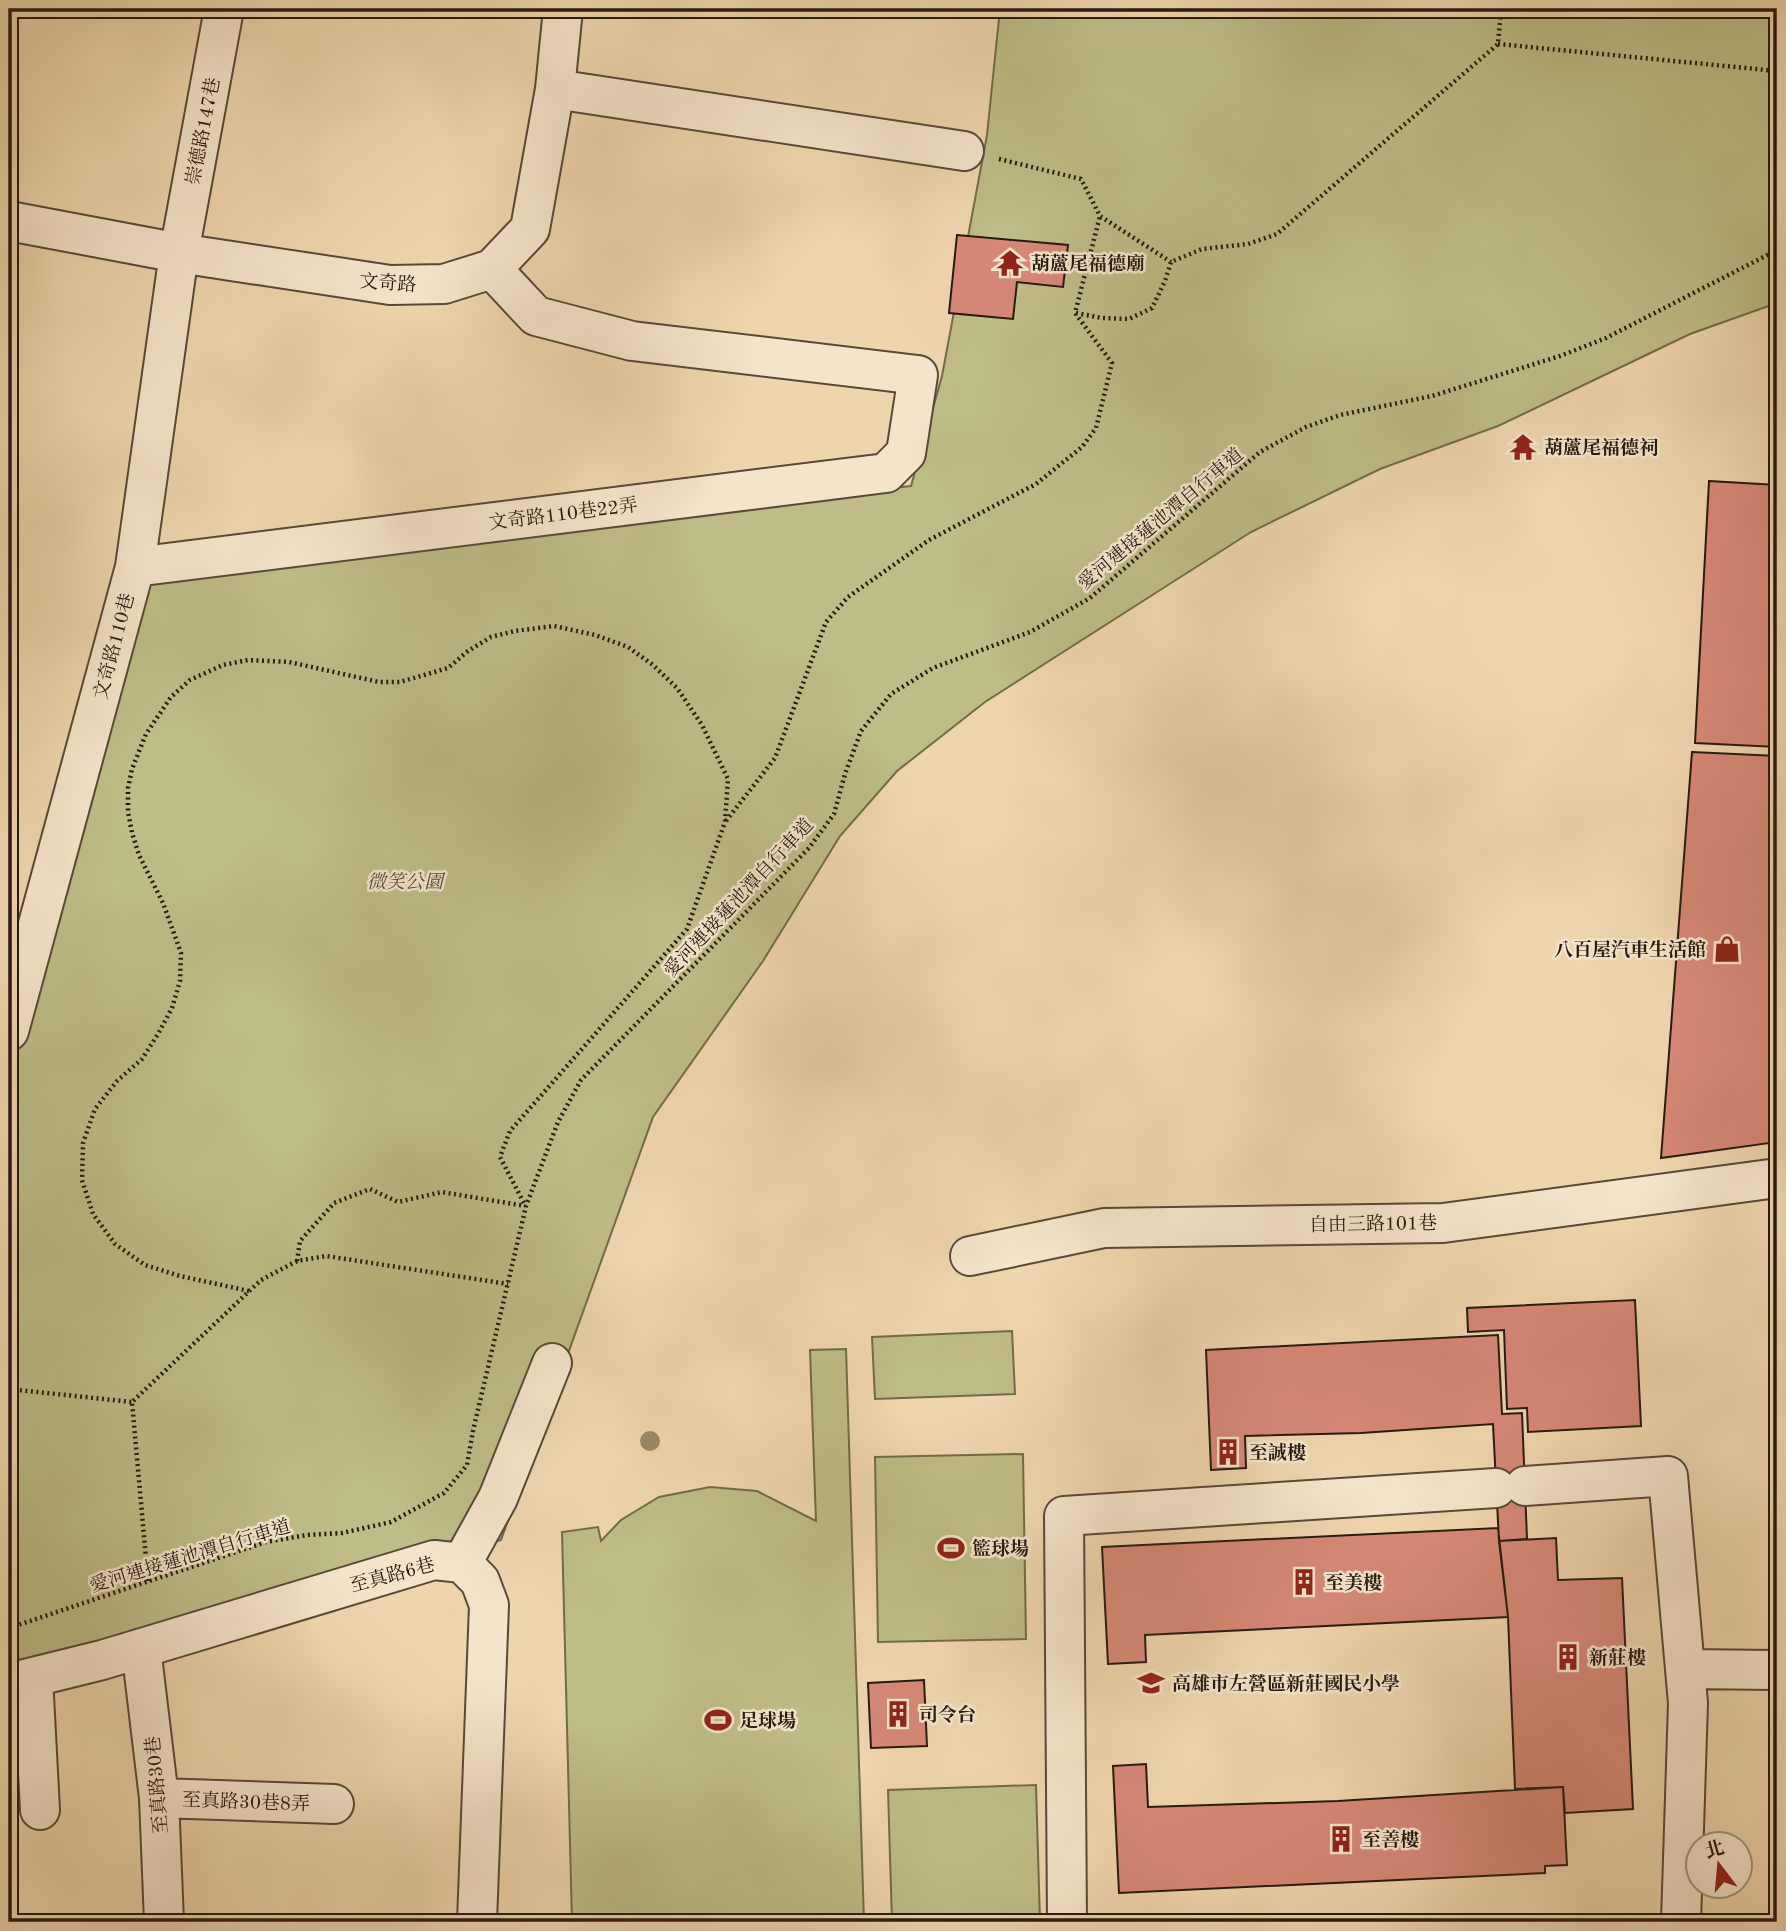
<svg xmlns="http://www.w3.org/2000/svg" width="1786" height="1931" font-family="'Old Standard TT','Noto Serif TC',serif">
  <rect width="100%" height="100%" fill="#efd5ae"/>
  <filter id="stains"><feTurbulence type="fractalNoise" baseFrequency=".00286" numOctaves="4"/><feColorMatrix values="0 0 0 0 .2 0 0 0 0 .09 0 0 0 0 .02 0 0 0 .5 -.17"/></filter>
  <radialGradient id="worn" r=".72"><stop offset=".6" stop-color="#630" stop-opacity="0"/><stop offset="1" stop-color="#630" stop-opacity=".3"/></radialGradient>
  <!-- green -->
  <path fill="#bebc87" stroke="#726b4b" stroke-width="2" d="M1000,9H1777V303L1690,334L1498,426L1380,469L1251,532L985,702L897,771L840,836L763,961L653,1117L501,1540L141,1648L9,1683V1077L135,567L911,486L942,376L987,135Z
    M1012,1331L1015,1394L875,1399L872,1337Z
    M846,1349L864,1922H572L562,1532L598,1527L601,1541L621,1520L659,1497L710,1487L757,1491L816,1521L810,1350Z
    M1023,1454L1026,1639L878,1642L875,1457Z
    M1036,1785L1040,1922H892L888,1790Z"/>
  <!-- building -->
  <path fill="#d68877" stroke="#261a0f" stroke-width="2" d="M957,235L1068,245L1063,287L1017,282L1013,319L949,313Z
    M1709,481L1777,485V747L1695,743Z
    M1692,752L1777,756V1142L1661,1158Z
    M1635,1300L1641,1426L1528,1432L1527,1408L1507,1409L1504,1330L1468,1332L1467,1308Z
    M1498,1335L1502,1414L1522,1413L1527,1539L1499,1541L1493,1424L1361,1433L1245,1436L1246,1468L1211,1470L1206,1350Z
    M1498,1528L1508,1617L1145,1635L1146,1662L1108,1664L1102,1547Z
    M1556,1538L1558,1580L1622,1578L1633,1809L1565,1813L1563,1787L1515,1789L1508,1617L1499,1541Z
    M924,1680L927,1746L871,1748L868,1683Z
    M1146,1764L1148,1807L1338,1801L1563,1787L1567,1865L1545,1866V1873L1119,1893L1113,1766Z"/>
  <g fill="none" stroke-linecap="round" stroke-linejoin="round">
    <defs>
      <path id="minor" d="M555,89L964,151
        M9,221L179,253L390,285L444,284L492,269L530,229L555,89L563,9
        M135,567L886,473L906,453L918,375L632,341L536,316L492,269
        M9,1031L135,567L179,253L224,9
        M970,1256L1104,1228L1443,1223L1777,1178
        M1525,1486L1668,1476L1688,1703L1681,1922
        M462,1563L498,1498L552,1363
        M141,1648L159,1798L164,1922
        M1685,1669L1777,1670
        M33,1677L40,1810
        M9,1683L102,1660L434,1560L462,1563L480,1581L489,1605L477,1922
        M159,1798L334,1804
        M1067,1922L1064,1516L1496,1488"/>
    </defs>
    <!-- minor casing -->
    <use href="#minor" stroke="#584937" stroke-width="42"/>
    <!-- path -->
    <path stroke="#261a0f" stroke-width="4.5" stroke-dasharray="2 3.5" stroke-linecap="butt" d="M1777,9V17
      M1498,44L1777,71
      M999,159L1081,179L1100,216L1171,262
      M1076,313L1102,318L1129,319L1152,308L1165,281L1171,262L1202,249L1248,244L1277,234L1498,44L1501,9
      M726,821L775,758L826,622L848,597L929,540L1036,484L1082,447L1096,428L1112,363L1075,313L1100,216
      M297,1261L300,1241L334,1203L370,1189L398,1202L442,1192L525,1206
      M249,1291L180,1276L145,1265L115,1244L93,1214L82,1180L83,1143L95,1109L117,1081L142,1059L158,1034L172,1008L180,981L181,953L163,903L139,855L132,833L128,812V788L132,769L146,734L171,697L190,680L223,665L248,660L289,662L379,682H400L448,668L468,651L491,637L515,631L554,626L595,635L628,647L653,665L677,688L702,725L728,779L725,822L687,929L510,1131L500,1157L525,1205
      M9,1389L132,1402
      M148,1581L132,1402L261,1280L297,1261L326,1256L508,1284
      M9,1628L266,1542L307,1535L342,1533L391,1522L444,1493L467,1465L473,1431L526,1206L558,1122L581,1080L809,848L834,814L845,774L861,731L891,694L933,668L1030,632L1090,598L1260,452L1306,427L1340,415L1432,396L1560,356L1606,338L1777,250"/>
    <!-- minor -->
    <use href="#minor" stroke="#f5e4ca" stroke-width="38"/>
  </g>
  <!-- trees -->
  <circle fill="#9a896a" cx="650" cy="1441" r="10"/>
  <!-- icons -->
  <defs>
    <symbol id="temple-bare" viewBox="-9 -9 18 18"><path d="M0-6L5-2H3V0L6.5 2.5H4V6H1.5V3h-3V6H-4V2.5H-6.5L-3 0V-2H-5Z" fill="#8f2418" stroke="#f5e4ca" stroke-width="2.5" paint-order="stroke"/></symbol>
    <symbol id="shop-bare" viewBox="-9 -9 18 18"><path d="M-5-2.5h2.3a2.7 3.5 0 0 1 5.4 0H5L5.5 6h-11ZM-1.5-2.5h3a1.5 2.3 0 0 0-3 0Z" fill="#8f2418" stroke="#f5e4ca" stroke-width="2.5" paint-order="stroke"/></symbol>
    <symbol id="building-bare" viewBox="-9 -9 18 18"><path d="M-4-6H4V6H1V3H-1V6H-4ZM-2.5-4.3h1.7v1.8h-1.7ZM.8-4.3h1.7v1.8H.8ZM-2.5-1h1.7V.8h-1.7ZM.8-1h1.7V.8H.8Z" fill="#8f2418" stroke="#f5e4ca" stroke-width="2.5" paint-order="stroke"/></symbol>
    <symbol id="stadium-bare" viewBox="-9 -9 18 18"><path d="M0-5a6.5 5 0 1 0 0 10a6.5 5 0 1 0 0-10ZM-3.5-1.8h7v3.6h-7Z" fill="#8f2418" stroke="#f5e4ca" stroke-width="2.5" paint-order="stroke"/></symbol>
    <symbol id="school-bare" viewBox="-9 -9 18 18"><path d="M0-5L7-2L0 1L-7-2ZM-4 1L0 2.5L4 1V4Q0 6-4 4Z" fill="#8f2418" stroke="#f5e4ca" stroke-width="2.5" paint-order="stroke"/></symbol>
  </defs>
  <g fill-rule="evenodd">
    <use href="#temple-bare" x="991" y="244" width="38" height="38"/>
    <use href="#temple-bare" x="1504" y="428" width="38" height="38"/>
    <use href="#shop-bare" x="1708" y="930" width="38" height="38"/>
    <use href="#building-bare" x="1209" y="1433" width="38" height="38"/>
    <use href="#stadium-bare" x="932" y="1529" width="38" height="38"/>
    <use href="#building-bare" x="1285" y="1563" width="38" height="38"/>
    <use href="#building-bare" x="1549" y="1638" width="38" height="38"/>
    <use href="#school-bare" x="1132" y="1664" width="38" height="38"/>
    <use href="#building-bare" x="879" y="1695" width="38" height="38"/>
    <use href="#stadium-bare" x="699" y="1701" width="38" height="38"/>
    <use href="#building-bare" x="1322" y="1820" width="38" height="38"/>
  </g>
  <g text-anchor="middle" stroke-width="5" stroke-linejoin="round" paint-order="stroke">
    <!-- street labels -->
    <g font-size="19" fill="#261a0f" stroke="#f5e4ca">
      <text transform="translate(202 131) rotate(-79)" y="7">崇德路147巷</text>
      <text transform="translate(388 282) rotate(4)" y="7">文奇路</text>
      <text transform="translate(563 513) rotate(-7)" y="7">文奇路110巷22弄</text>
      <text transform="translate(1160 518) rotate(-40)" y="7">愛河連接蓮池潭自行車道</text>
      <text transform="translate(113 646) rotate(-75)" y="7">文奇路110巷</text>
      <text transform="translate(738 897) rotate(-47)" y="7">愛河連接蓮池潭自行車道</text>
      <text transform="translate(1373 1223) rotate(-1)" y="7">自由三路101巷</text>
      <text transform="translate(190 1555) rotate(-17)" y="7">愛河連接蓮池潭自行車道</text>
      <text transform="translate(392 1574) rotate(-15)" y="7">至真路6巷</text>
      <text transform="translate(156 1785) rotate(-95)" y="7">至真路30巷</text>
      <text transform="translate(246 1801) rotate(2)" y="7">至真路30巷8弄</text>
    </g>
    <!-- poi labels -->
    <g font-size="19" font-weight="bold" fill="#261a0f" stroke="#f5e4ca" text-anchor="start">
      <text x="1031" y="270">葫蘆尾福德廟</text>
      <text x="1544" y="454">葫蘆尾福德祠</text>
      <text x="1706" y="956" text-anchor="end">八百屋汽車生活館</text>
      <text x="1249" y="1459">至誠樓</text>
      <text x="972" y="1555">籃球場</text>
      <text x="1325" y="1589">至美樓</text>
      <text x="1589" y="1664">新莊樓</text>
      <text x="1172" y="1690">高雄市左營區新莊國民小學</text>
      <text x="919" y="1721">司令台</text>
      <text x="739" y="1727">足球場</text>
      <text x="1362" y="1846">至善樓</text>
    </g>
    <!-- park labels -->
    <g font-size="19" font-style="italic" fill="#544b33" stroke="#f5e4ca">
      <text x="405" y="888">微笑公園</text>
    </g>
  </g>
  <!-- margin -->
  <rect width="1786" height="1931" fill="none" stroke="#efd5ae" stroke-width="35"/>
  <rect x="10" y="10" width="1765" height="1910" fill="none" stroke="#261a0f" stroke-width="3.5"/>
  <rect x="18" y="18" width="1751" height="1896" fill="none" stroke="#261a0f" stroke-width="2"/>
  <!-- north arrow -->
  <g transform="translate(1719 1865) rotate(344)"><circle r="33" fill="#f5e4ca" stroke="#a2937f" stroke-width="2"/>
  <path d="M0-5L12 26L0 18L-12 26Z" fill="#8f2418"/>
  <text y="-10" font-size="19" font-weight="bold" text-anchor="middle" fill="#261a0f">北</text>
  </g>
  <rect width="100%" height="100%" filter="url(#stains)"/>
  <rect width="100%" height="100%" fill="url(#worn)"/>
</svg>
